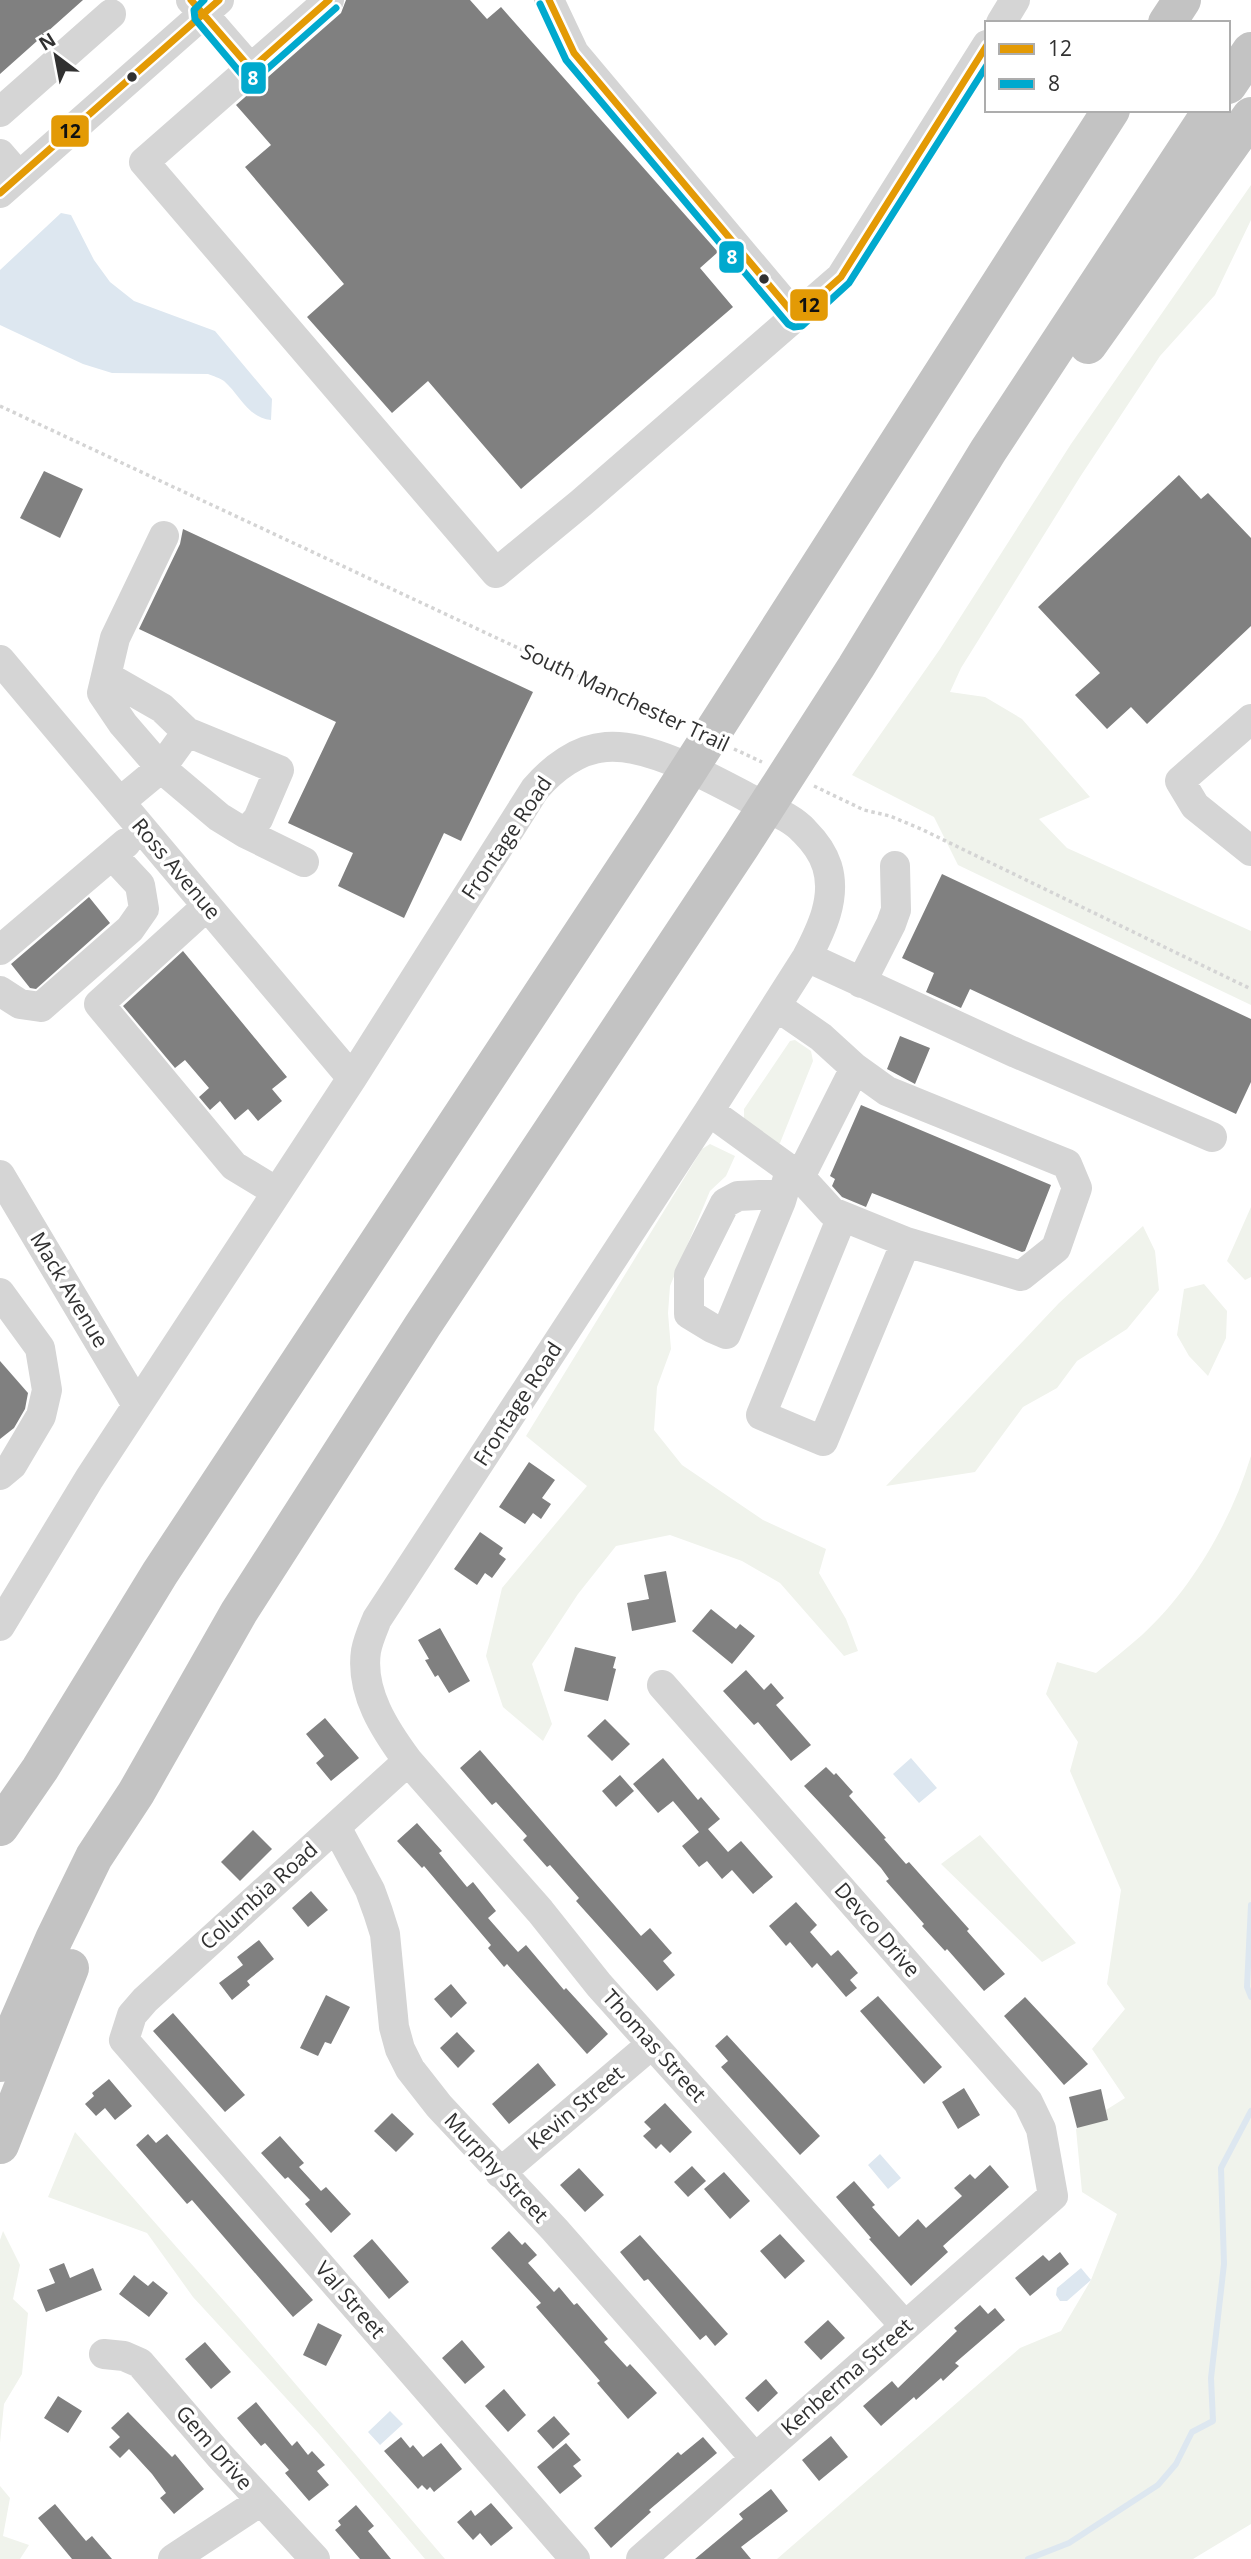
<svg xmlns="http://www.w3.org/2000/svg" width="1251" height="2559" font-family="'Open Sans',sans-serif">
  <rect width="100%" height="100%" fill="#fff"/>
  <!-- green -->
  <path fill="#f0f3ec" d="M1251,185V220L1215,295L1160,356L1080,477L961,668L950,692L985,697L1022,719L1090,797L1039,819L1067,848L1251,931V1005L958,865L934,817L852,775L940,649L1071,444Z
    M795,1040L811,1051L813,1061L780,1143L773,1149L744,1119V1109L790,1041Z
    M710,1144L735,1156L726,1176L710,1191L670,1286L668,1313L671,1349L657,1387L654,1430L682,1465L763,1520L826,1549L819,1573L846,1619L858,1651L844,1656L780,1583L742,1561L670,1535L616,1546L578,1594L532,1664L552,1724L543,1741L503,1707L486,1656L502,1588L587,1486L526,1436L702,1149Z
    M1251,1207V1277L1245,1280L1227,1261Z
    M1143,1226L1155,1251L1159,1290L1127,1329L1077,1361L1057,1388L1023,1407L975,1472L886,1486L1059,1303Z
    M1204,1284L1227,1311L1226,1338L1208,1376L1189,1356L1177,1335L1184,1289Z
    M1251,1456V2524L1193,2559H777L1020,2348L1061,2331L1091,2280L1117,2214L1082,2192L1076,2129L1125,2098L1092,2049L1125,2009L1107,1984L1121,1890L1070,1771L1078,1742L1046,1694L1057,1662L1096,1673C1111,1661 1127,1648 1142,1635C1192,1589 1231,1521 1251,1456Z
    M980,1835L1076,1943L1042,1962L941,1864Z
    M75,2132L240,2319L445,2559H425L319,2434L193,2297L147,2233L48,2197Z
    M3,2231L20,2265L13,2299L28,2313L22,2374L4,2404L0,2443V2240Z
    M0,2486L10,2498L3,2536L29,2545L20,2559H0Z"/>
  <!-- water -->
  <path fill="#dde7f0" d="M61,213L71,215L94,260L110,282L134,301L215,331L272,399L271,420C247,417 240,395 224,381C220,378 213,376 208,374L112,373L83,364L0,325V270Z
    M911,1758L937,1788L919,1803L893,1774Z
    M880,2154L901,2178L888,2189L868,2165Z
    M1081,2268L1091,2280L1067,2301H1060L1056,2295L1057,2288Z
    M390,2411L403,2424L380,2445L368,2432Z"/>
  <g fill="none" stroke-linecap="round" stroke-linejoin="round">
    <!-- stream -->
    <path stroke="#dde7f0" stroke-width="6" d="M1251,1905L1247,1987L1251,1997
      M1028,2559L1069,2543L1158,2485L1176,2464L1192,2432L1213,2421L1211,2378L1224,2264L1221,2168L1251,2111"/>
  </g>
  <!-- building -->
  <path fill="#808080" d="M0,0H83L0,74Z
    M346,0H470L487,19L501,7L718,252L700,268L733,307L521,489L428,381L392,413L307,317L344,284L245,167L271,145L236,105L341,13Z
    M44,471L83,489L60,538L20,518Z
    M1179,475L1201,499L1208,493L1251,538V626L1147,724L1131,707L1107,729L1075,695L1100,673L1038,607Z
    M183,529L533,692L461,841L444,833L404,918L338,886L353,853L288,823L336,722L139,629L180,544Z
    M942,874L1251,1019V1082L1236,1114L970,989L961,1008L926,992L934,973L902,958Z
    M89,897L110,923L36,989L30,988L11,964Z
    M183,951L287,1077L272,1089L282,1101L258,1121L248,1109L235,1120L220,1101L210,1110L199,1097L209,1088L185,1060L175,1068L123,1006Z
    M900,1036L930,1048L915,1084L887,1069Z
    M861,1105L1051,1185L1025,1251L1022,1252L872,1193L866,1207L842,1197L832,1186L835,1179L830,1176Z
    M0,1361L28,1393L25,1409L14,1428L0,1439Z
    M529,1462L555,1480L542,1498L551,1504L541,1519L533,1513L525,1524L499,1507Z
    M480,1532L503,1548L499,1554L506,1559L492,1578L485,1573L477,1585L454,1569Z
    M666,1571L676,1622L632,1631L627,1603L649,1599L644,1575Z
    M711,1609L736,1629L740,1624L755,1636L732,1664L692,1631Z
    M440,1628L470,1681L449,1693L438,1675L435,1677L425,1660L429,1659L418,1640Z
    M575,1647L616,1657L613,1668L616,1669L608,1701L564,1691Z
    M746,1670L764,1690L771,1683L784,1698L776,1705L811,1745L791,1761L758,1722L754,1725L723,1691Z
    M325,1718L359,1758L331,1781L316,1763L324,1756L306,1734Z
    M605,1719L630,1744L612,1761L587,1736Z
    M480,1750L641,1936L650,1928L672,1953L663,1961L675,1975L657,1991L576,1901L579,1898L550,1865L547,1867L523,1840L527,1836L496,1802L492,1805L460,1768Z
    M663,1758L698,1800L701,1797L720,1819L708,1829L728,1852L741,1841L773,1877L753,1894L732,1870L722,1879L707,1861L699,1867L682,1846L699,1832L673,1801L658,1813L633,1784Z
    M826,1767L834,1775L836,1773L853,1792L849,1796L886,1838L884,1839L906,1864L909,1862L969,1929L967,1931L1005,1974L984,1991L947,1949L945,1951L922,1926L924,1924L886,1881L889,1879L881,1868L804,1786Z
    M620,1775L634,1791L616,1807L602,1791Z
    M417,1823L442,1851L439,1853L467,1887L473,1882L496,1911L488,1918L518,1952L526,1945L564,1990L566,1988L608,2034L587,2054L507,1964L504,1967L488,1948L491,1945L424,1866L422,1868L397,1841Z
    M253,1830L272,1849L240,1881L221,1862Z
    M311,1891L328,1910L308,1927L292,1908Z
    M796,1902L817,1925L810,1932L831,1956L838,1950L858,1973L850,1980L857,1988L846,1997L817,1963L812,1968L790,1942L786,1946L769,1926Z
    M259,1940L274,1959L247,1981L250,1985L232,2000L219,1983L243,1965L237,1957Z
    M451,1984L467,2003L451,2018L434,1999Z
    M326,1995L350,2007L331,2044L325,2042L318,2056L300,2048Z
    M878,1996L942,2067L924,2084L860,2011Z
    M1025,1997L1088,2064L1064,2085L1004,2016Z
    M173,2013L245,2095L225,2112L153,2031Z
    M457,2032L475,2051L458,2068L440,2048Z
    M727,2035L820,2136L800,2155L721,2067L728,2061L715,2046Z
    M538,2063L556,2085L509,2124L492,2104Z
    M109,2079L132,2106L115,2120L105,2108L96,2116L85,2104L94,2096L92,2093Z
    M964,2088L980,2115L958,2129L942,2102Z
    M1101,2089L1108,2120L1077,2128L1069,2097Z
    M665,2103L692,2132L670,2153L661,2144L656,2149L643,2136L651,2129L644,2122Z
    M392,2113L414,2134L396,2152L374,2131Z
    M148,2134L156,2143L167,2134L313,2300L293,2317L192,2200L187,2204L136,2145Z
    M280,2136L304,2163L299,2167L321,2191L326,2187L351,2214L331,2233L305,2204L310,2200L288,2177L285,2179L261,2153Z
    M990,2165L1009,2187L943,2246L948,2252L911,2286L869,2239L871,2238L836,2197L854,2181L875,2205L872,2207L899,2237L918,2219L926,2228L962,2196L954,2188L970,2174L975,2179Z
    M692,2166L706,2181L688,2197L674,2182Z
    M579,2168L604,2195L585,2212L560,2185Z
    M724,2172L750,2201L730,2219L704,2189Z
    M509,2231L522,2245L525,2242L537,2255L528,2263L554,2292L559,2287L574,2305L577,2303L608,2339L604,2342L627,2367L630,2364L657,2393L628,2419L597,2383L600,2381L536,2307L541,2303L491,2248Z
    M780,2234L805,2261L785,2279L760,2251Z
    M640,2235L728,2334L715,2346L706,2335L700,2340L648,2279L644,2281L620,2252Z
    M372,2239L409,2282L389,2299L353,2256Z
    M1060,2252L1069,2264L1030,2296L1015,2278L1043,2255L1049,2261Z
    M64,2263L70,2278L93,2268L102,2290L46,2312L37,2290L55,2283L49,2269Z
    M134,2275L148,2286L153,2281L168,2293L149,2317L119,2294Z
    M980,2305L988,2314L995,2308L1005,2320L955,2363L959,2366L943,2381L941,2378L916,2400L914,2397L881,2426L863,2406L892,2381L898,2388L957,2331L954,2328Z
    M828,2320L845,2338L821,2360L804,2342Z
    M318,2323L342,2335L326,2366L303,2355Z
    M462,2340L485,2367L465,2384L442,2358Z
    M205,2342L231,2372L211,2389L185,2359Z
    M766,2379L778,2393L758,2412L745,2398Z
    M504,2389L526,2415L508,2432L485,2406Z
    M58,2396L82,2411L68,2433L44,2418Z
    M256,2402L292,2446L297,2441L308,2455L312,2451L325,2465L317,2471L329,2485L309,2501L285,2473L289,2470L265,2443L261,2446L237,2418Z
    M128,2412L172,2457L175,2454L204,2489L174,2514L160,2498L166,2493L152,2474L129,2449L120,2458L109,2447L120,2437L111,2428Z
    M554,2416L570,2434L553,2449L537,2431Z
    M831,2436L848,2457L819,2481L802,2460Z
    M401,2437L410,2448L413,2445L423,2457L441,2443L462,2469L434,2492L430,2487L427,2490L422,2485L418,2489L384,2451Z
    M703,2437L717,2453L649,2510L651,2512L611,2548L594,2528L678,2452L681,2455Z
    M566,2443L581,2460L573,2466L582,2476L560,2494L537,2467Z
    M771,2489L788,2511L741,2547L751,2559H695L743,2519L739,2514Z
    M491,2503L513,2528L491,2546L480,2533L473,2540L457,2522L471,2510L475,2516Z
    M55,2504L86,2541L92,2536L112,2559H72L38,2518Z
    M356,2505L374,2526L368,2531L391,2559H360L335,2530L341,2525L338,2521Z"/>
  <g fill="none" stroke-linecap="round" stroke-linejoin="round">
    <!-- path -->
    <path stroke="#d4d4d4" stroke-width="3.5" stroke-dasharray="3.5 3.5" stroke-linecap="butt" d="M0,406L683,725
      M734,749L762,762
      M814,786L864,810L890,816L921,829L1251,989"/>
    <!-- minor -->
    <path stroke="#d5d5d5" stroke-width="30" d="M191,0L251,69
      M329,0L144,162L496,573L581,503L841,277L987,45
      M549,0L574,53L796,317
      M1001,23L1015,0
      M0,112L111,14
      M0,154L19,176
      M0,193L219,0
      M0,660L352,1078
      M106,676L162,708L187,732L161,768L219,817L245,833L258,819L279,770L187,732
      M1251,719L1180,781L1195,806L1251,851
      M120,802L161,768L123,724L102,693L115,638L164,536
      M245,833L304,862
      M207,906L99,1004L234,1166L277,1192
      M0,950L126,843
      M807,957L1016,1053L1212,1137
      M861,983L891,924L896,910L895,866
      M0,991L20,1004L41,1007L130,929L144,909L140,885L112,855
      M709,1111L800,1177L855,1068L821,1037L776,1006
      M0,1175L137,1405
      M800,1177L832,1212L906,1242L1021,1276L1056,1248L1077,1188L1067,1164L887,1091L855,1068
      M783,1194L738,1196L725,1203L689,1275V1314L712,1328L726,1334L781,1201L790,1171
      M842,1217L761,1415L823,1441L906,1242
      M0,1293L40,1348L47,1390L41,1416L12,1465L0,1475
      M0,1626L89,1479L352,1078L535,789C553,768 578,749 606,747C650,743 716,781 754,801C771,810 791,817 804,831C814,841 823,853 827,866C837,898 821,930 807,957L709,1111L377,1619C373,1629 368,1640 366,1651C360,1692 385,1730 408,1761L540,1911L599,1985L905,2326
      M408,1761L145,2000L132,2015L124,2040L575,2559
      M336,1827L370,1890L378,1912L385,1934L394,2027L400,2049L410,2069L439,2106L555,2230L755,2458
      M500,2173L652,2044
      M104,2354L124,2356L140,2363L219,2455L315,2559
      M173,2559L261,2501
      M641,2559L1053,2196L1041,2129L1028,2102L662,1685"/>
    <!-- highway -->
    <path stroke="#c3c3c3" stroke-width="38" d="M1167,23L1182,0
      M1228,85L1251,51
      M1088,345L1251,116
      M0,1827L40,1769L160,1573L654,824L1111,110
      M0,2063L54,1939L94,1857L136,1793L239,1612L423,1325L741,846L856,667L988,451L1212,110
      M0,2145L70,1968"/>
    <defs>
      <path id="bus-1" d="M191,0L251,69L329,0
        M549,0L574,53L796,317L841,277L987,45
        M0,193L219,0"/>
      <path id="bus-2" d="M204,0L194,10L195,19L243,76L250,79L258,77L336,8
        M540,4L566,60L788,324L794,327L802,326L849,283L987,65"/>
    </defs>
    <!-- bus-1 casing -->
    <use href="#bus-1" stroke="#fff" stroke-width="12"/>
    <!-- bus-2 casing -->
    <use href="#bus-2" stroke="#fff" stroke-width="12"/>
    <!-- bus-1 -->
    <use href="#bus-1" stroke="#e39a05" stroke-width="7"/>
    <!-- bus-2 -->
    <use href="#bus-2" stroke="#00a9ce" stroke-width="7"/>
  </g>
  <!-- markers -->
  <g fill="#313131" stroke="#fff" stroke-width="2.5">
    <circle cx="132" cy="77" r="6"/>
    <circle cx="764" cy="279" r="6"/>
  </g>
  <g text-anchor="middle" stroke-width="7" stroke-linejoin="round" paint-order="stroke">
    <!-- street labels -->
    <g font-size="21" fill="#313131" stroke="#fff">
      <text transform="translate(625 698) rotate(25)" y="7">South Manchester Trail</text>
      <text transform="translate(507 838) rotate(-56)" y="7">Frontage Road</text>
      <text transform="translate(176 869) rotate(50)" y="7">Ross Avenue</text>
      <text transform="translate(69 1290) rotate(59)" y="7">Mack Avenue</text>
      <text transform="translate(518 1404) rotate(-57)" y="7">Frontage Road</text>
      <text transform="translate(259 1896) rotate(-42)" y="7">Columbia Road</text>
      <text transform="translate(877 1930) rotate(49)" y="7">Devco Drive</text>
      <text transform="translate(654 2046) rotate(48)" y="7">Thomas Street</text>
      <text transform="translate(576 2108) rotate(-40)" y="7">Kevin Street</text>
      <text transform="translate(496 2168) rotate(47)" y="7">Murphy Street</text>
      <text transform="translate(350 2300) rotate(49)" y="7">Val Street</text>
      <text transform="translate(847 2377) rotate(-41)" y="7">Kenberma Street</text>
      <text transform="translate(214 2448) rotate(49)" y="7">Gem Drive</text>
    </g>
  </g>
  <g stroke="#fff" stroke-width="2.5">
    <rect x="240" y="61" width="27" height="34" rx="7" fill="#00a9ce"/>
    <rect x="50" y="114" width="40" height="34" rx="7" fill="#e39a05"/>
    <rect x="718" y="240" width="27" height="34" rx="7" fill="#00a9ce"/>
    <rect x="789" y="288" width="40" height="34" rx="7" fill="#e39a05"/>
  </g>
  <g font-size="19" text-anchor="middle" font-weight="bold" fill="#fff">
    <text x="253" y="85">8</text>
    <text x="732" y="264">8</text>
  </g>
  <g font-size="19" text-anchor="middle" font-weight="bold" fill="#111">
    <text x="70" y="138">12</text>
    <text x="809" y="312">12</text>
  </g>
  <!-- legend -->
  <rect x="985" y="21" width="245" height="91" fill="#ffffff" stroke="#adadad" stroke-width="2"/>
  <rect x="999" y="44" width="35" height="10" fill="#e39a05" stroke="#adadad" stroke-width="2"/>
  <text x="1048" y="56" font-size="21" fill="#313131">12</text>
  <rect x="999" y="79" width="35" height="10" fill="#00a9ce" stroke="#adadad" stroke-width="2"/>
  <text x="1048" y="91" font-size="21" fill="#313131">8</text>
  <!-- north arrow -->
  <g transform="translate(56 56) rotate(328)" stroke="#ffffff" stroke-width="5" paint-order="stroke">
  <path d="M0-5L12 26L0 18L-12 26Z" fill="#313131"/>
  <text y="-10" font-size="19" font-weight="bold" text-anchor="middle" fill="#313131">N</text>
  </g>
</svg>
